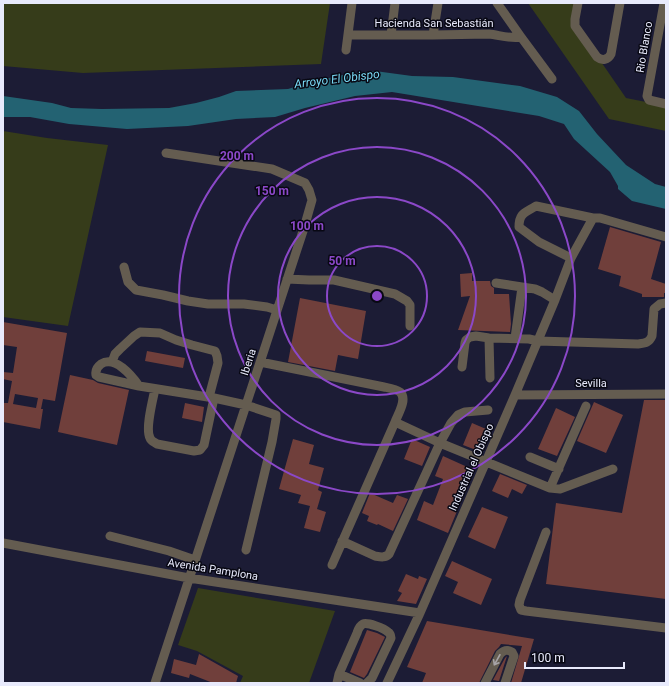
<svg xmlns="http://www.w3.org/2000/svg" width="669" height="686" font-family="Roboto,sans-serif">
  <rect width="100%" height="100%" fill="#1c1c35"/>
  <!-- green -->
  <path fill="#363c1a" d="M3,3H330L321,64L83,73L3,66Z
    M528,3H578L575,24L626,98L666,106V131L609,119Z
    M3,131L47,138L108,145L68,326L3,317Z
    M198,588L335,611L309,683H240L243,676L197,651L178,645Z"/>
  <!-- water -->
  <path fill="#236272" d="M375,71L412,76L453,77L520,86L557,97L579,111L597,134L626,165L655,184L666,187V209L632,201L618,189V186L610,172L574,139L564,124L539,116L392,92L355,96L305,108L275,117L236,119L188,126L127,129L69,124L30,117H3V96L52,103L71,108L102,109L169,108L196,103L219,97L236,91L288,89L315,81L343,75Z"/>
  <!-- building -->
  <path fill="#703f3b" fill-rule="evenodd" d="M610,227L661,242L651,279L666,284V293H664V297H642V294L619,286L621,276L598,269Z
    M472,273V281H490L491,286L494,288V294H509L511,324L510,332L458,330L470,296L461,297L460,274Z
    M300,298L366,311L358,359L338,355L335,371L288,362Z
    M3,322L67,333L55,401L43,399L41,409H43L40,429L3,422V403H8L12,381L3,379V372L13,373L17,347L3,345ZM15,394L38,398L36,408L13,404Z
    M147,351L185,358L183,368L145,361Z
    M70,375L93,380L98,383L129,390L117,445L58,432Z
    M644,400H666V599L546,584L556,503L622,513Z
    M594,402L623,415L606,453L577,441Z
    M185,403L204,407L202,422L182,418Z
    M556,408L575,417L557,456L538,449Z
    M472,423L486,429L476,450L463,445Z
    M293,439L314,445L309,464L324,468L318,490L322,492L317,509L326,512L320,532L304,528L310,506L298,503L301,495L279,489Z
    M412,439L430,447L422,466L404,459Z
    M443,456L474,470L448,533L417,520L424,501L433,505L443,479L435,476Z
    M500,474L527,485L522,494L512,489L508,498L492,491Z
    M370,493L393,503L397,495L408,499L393,531L378,524L377,525L367,521L369,516L362,513Z
    M482,507L508,517L495,549L468,537Z
    M452,561L492,579L481,605L453,593L458,582L445,576Z
    M406,574L418,579L419,576L427,579L416,604L397,601L402,593L398,591Z
    M427,621L534,639L521,683H511L522,646L501,644L499,647L495,651L479,683H422L426,673L407,667Z
    M367,630L377,633L385,637L367,674L364,678L350,672Z
    M199,654L238,676L236,683H213L190,674L189,678L171,673L174,659L196,665Z
    M507,656L499,681L493,680L505,658Z"/>
  <g fill="none" stroke-linecap="round" stroke-linejoin="round">
    <!-- minor -->
    <path stroke="#645c50" stroke-width="9" d="M497,3L521,37L552,79
      M578,3L575,19V26L597,57C602,61 608,60 611,54L620,3
      M664,3L647,96L649,100L666,104
      M348,35H433L489,34C499,35 510,39 521,37
      M391,35L395,3
      M433,35L438,3
      M346,50L352,3
      M571,258L539,242L519,227C519,213 525,213 536,206L593,218
      M124,267L128,282L136,290L163,295L188,301L208,304H244L267,307L277,310
      M287,279L309,280H334L395,294L407,301L410,305V326
      M496,283L535,289L542,292L555,300
      M489,338L490,378
      M515,338L522,287
      M112,362L115,354L120,349L134,336L140,332L160,333L176,340L192,345L215,351L217,356L218,363L209,397
      M260,362L384,387C389,388 396,389 400,392C408,399 398,414 395,422
      M462,367L465,343L466,340L470,337L476,336L489,338L529,339L538,341L638,344C645,343 649,343 652,336L654,309L660,304L666,303
      M139,386C132,376 115,355 101,364C97,367 95,370 96,375L99,377L139,386L214,398L246,405L276,415V419L272,442L246,550
      M155,389C153,399 145,429 150,438C151,441 154,442 157,444L194,451L200,450L204,445L214,398
      M515,395L666,394
      M530,457L559,469
      M550,488L560,489L613,469
      M546,532L520,600L519,605L521,610L526,611L666,628
      M110,536L169,551L195,560
      M342,541L375,556C381,557 385,558 389,554L440,443L451,423L458,415L465,412L488,410
      M3,543L189,578L420,613
      M332,565L395,422L440,443L550,488L586,406
      M339,674L360,683
      M155,683L304,228L312,200L309,190L305,183L272,169L166,153
      M337,683L339,674L357,633C358,630 359,626 363,624C367,622 384,628 388,632C391,634 390,634 391,638L372,678L367,683
      M387,683L420,613L515,395L555,300L571,258L593,218H600L666,237
      M485,683L500,654C504,650 507,649 512,652L514,656L505,683"/>
  </g>
  <!-- one-way arrows -->
  <defs><path id="oneway-shaft" d="M-6 0H5M1.5-3L5.5 0L1.5 3" fill="none" stroke-width="1.6" stroke-linecap="round" stroke-linejoin="round"/></defs>
  <use stroke="#a6a3a6" href="#oneway-shaft" transform="translate(497 660) rotate(119)"/>
  <!-- distance rings -->
  <g fill="none" stroke="#8b48c8" stroke-width="2">
    <circle cx="377" cy="296" r="50"/>
    <circle cx="377" cy="296" r="99"/>
    <circle cx="377" cy="296" r="149"/>
    <circle cx="377" cy="296" r="198"/>
  </g>
  <g text-anchor="middle" stroke-width="3" stroke-linejoin="round" paint-order="stroke">
    <!-- street labels -->
    <g font-size="11" fill="#e8eafc" stroke="#080813">
      <text x="434" y="27">Hacienda San Sebastián</text>
      <text transform="translate(644 47) rotate(-80)" y="4">Rio Blanco</text>
      <text transform="translate(248 362) rotate(-72)" y="4">Iberia</text>
      <text x="591" y="387">Sevilla</text>
      <text transform="translate(471 467) rotate(-66)" y="4">Industrial el Obispo</text>
      <text transform="translate(213 569) rotate(9)" y="4">Avenida Pamplona</text>
    </g>
    <!-- water labels -->
    <g font-size="12" font-style="italic" fill="#79d9f4" stroke="#080813">
      <text transform="translate(337 79) rotate(-7)" y="4">Arroyo El Obispo</text>
    </g>
  </g>
  <circle cx="377" cy="296" r="6" fill="#8b48c8" stroke="#080813" stroke-width="2"/>
  <g font-size="12" text-anchor="middle" font-weight="bold" fill="#8b48c8" stroke="#080813" stroke-width="3" stroke-linejoin="round" paint-order="stroke">
    <text x="237" y="160">200 m</text>
    <text x="272" y="195">150 m</text>
    <text x="307" y="230">100 m</text>
    <text x="342" y="265">50 m</text>
  </g>
  <!-- border -->
  <rect width="669" height="686" fill="none" stroke="#e8eafc" stroke-width="8"/>
  <!-- scale -->
  <path d="M525 662v6h99v-6" fill="none" stroke="#e8eafc" stroke-width="2"/>
  <text x="531" y="662" font-size="12" fill="#e8eafc" stroke="#080813" stroke-width="3" paint-order="stroke">100 m</text>
</svg>
